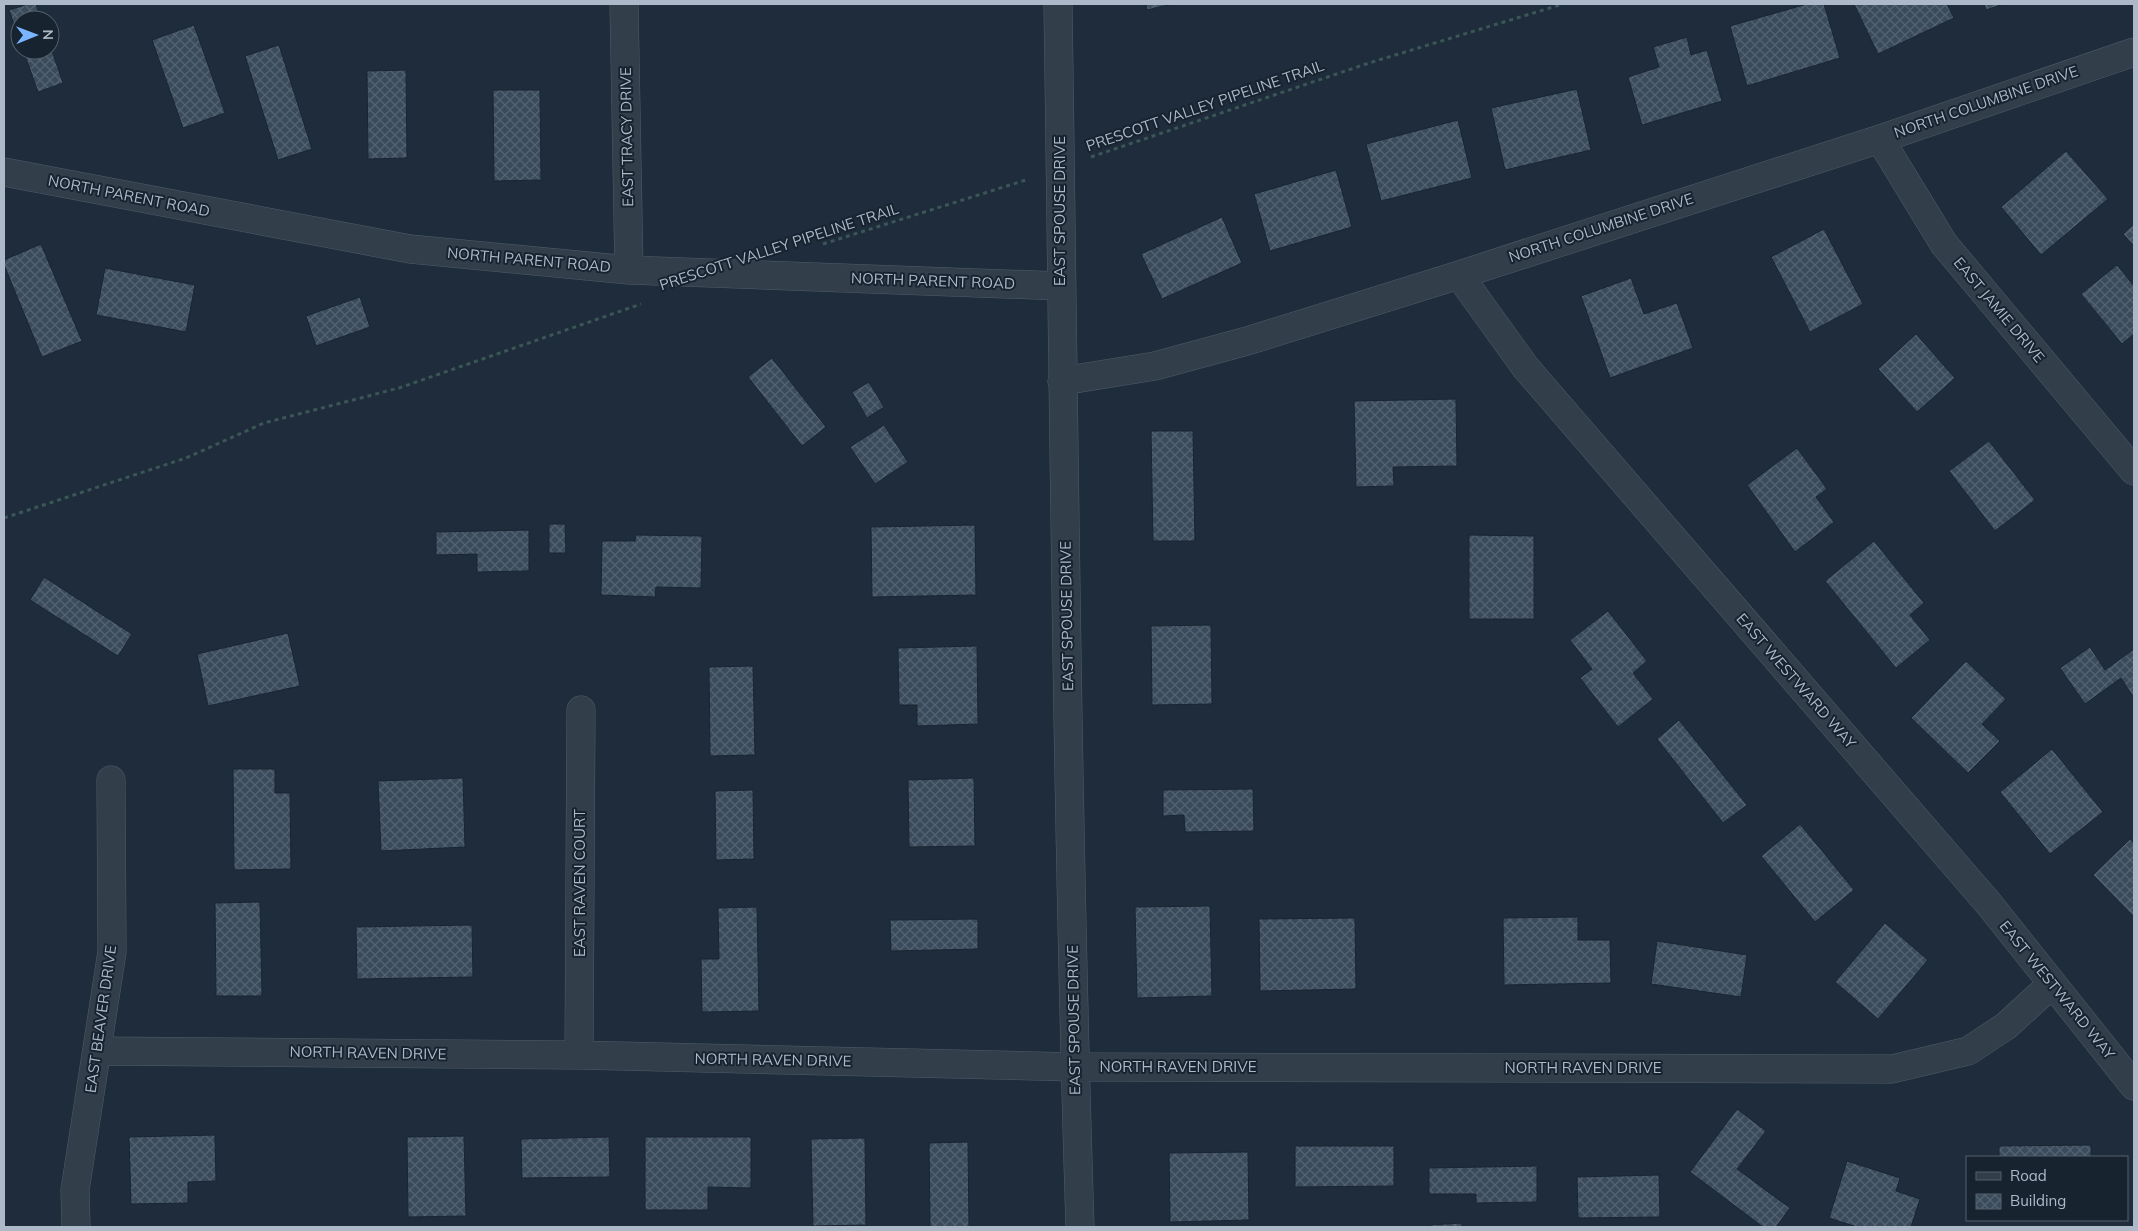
<svg xmlns="http://www.w3.org/2000/svg" width="2138" height="1231" font-family="Mulish,sans-serif">
  <defs>
    <pattern id="building-cross-hatch" width="8" height="8" patternUnits="userSpaceOnUse" patternTransform="scale(1.25)"><rect width="8" height="8" fill="#3a4b5b"/><path d="M0 0l8 8M0 8l8-8" fill="none" stroke="#546371"/></pattern>
  </defs>
  <rect width="100%" height="100%" fill="#1f2c3b"/>
  <!-- building -->
  <path fill="url(#building-cross-hatch)" stroke="#1a2532" d="M28,4H36L41,20H20V42L9,10Z
    M1146,4H1172L1147,10Z
    M1807,4H1824L1840,58L1747,86L1730,26Z
    M1854,4H1947L1954,18L1878,54Z
    M1984,4H2004L1986,10Z
    M194,25L225,113L183,128L152,40Z
    M1687,37L1691,55L1707,50L1722,101L1642,125L1628,77L1659,67L1653,47Z
    M50,45L63,83L38,92L23,50H50Z
    M279,45L312,149L278,160L245,56Z
    M406,70L407,158L368,159L367,71Z
    M1577,89L1591,150L1505,170L1491,108Z
    M493,90H540L541,180L494,181Z
    M1458,120L1472,178L1381,201L1366,144Z
    M2066,151L2108,199L2041,255L2001,207Z
    M1336,170L1352,227L1270,251L1254,194Z
    M1222,217L1242,263L1162,299L1141,254Z
    M2134,224V246L2123,234Z
    M1824,229L1863,304L1810,332L1771,257Z
    M41,244L82,341L42,357L4,265V260Z
    M2117,265L2134,286V334L2122,344L2081,294Z
    M105,268L195,285L186,332L96,315Z
    M1631,278L1644,314L1677,303L1693,348L1610,378L1581,296Z
    M360,297L370,327L316,346L306,316Z
    M1916,334L1955,378L1917,412L1878,369Z
    M772,358L826,427L802,446L748,377Z
    M869,382L884,407L867,418L852,392Z
    M1456,399L1457,466L1393,467L1394,486L1356,487L1354,401Z
    M884,425L908,462L875,484L850,447Z
    M1151,431H1193L1195,541H1153Z
    M1989,441L2035,500L1995,531L1949,471Z
    M1797,448L1827,489L1816,497L1834,522L1795,552L1747,485Z
    M549,524H565L566,553H549Z
    M975,525L976,595L872,597L871,527Z
    M529,530V571L477,572V554L436,555V532Z
    M636,535L702,536L701,588L656,587L655,597L601,595L602,541H635Z
    M1469,535L1534,536V619H1469Z
    M1874,541L1924,603L1910,615L1930,640L1896,668L1825,581Z
    M44,577L132,634L118,656L30,600Z
    M1608,611L1647,661L1633,673L1653,699L1618,727L1580,678L1592,669L1570,640Z
    M1211,625L1212,704L1152,705L1151,626Z
    M288,633L300,686L208,706L197,654Z
    M977,646L978,724L917,726V705H899L898,648Z
    M2090,647L2105,670L2134,649V698L2121,678L2085,704L2060,668Z
    M1966,661L2006,699L1982,724L2000,741L1968,773L1911,718Z
    M753,666L755,755L710,756L709,667Z
    M1679,720L1747,805L1723,823L1657,739Z
    M2052,749L2103,812L2050,854L2000,792Z
    M233,769H275V793H290L291,869L234,870Z
    M463,778L465,847L381,851L378,781Z
    M974,778L975,846L909,847L908,780Z
    M1253,789L1254,831L1185,832L1184,815L1163,816V790Z
    M753,790L754,859L716,860L715,791Z
    M1800,824L1854,890L1815,922L1761,856Z
    M2130,839L2134,844V917L2093,875Z
    M260,902L262,996H216L215,903Z
    M1210,906L1212,996L1137,998L1135,907Z
    M757,907L759,1011L702,1012L701,959H719L718,908Z
    M1578,917V940H1610L1611,983L1504,985L1503,918Z
    M1355,918L1356,989L1260,991L1259,919Z
    M978,919V949L891,951L890,920Z
    M1885,923L1928,960L1878,1019L1835,982Z
    M472,925L473,977L357,979L356,927Z
    M1657,941L1747,955L1741,997L1651,984Z
    M1737,1109L1766,1131L1737,1169L1790,1208L1776,1227H1763L1690,1172Z
    M215,1135L216,1181L188,1182V1203L131,1204L129,1137Z
    M464,1136L466,1216L408,1217L407,1137Z
    M609,1137L610,1177L522,1178L521,1139Z
    M645,1137H751V1188L708,1187V1210H645Z
    M865,1138L866,1225L813,1226L811,1139Z
    M968,1142L969,1227H930L929,1143Z
    M2091,1145V1157H1999V1146Z
    M1295,1146H1394V1186L1295,1187Z
    M1248,1152L1249,1220L1170,1222L1169,1153Z
    M1847,1161L1900,1178L1896,1191L1920,1199L1911,1227H1857L1829,1218Z
    M1537,1166V1202L1476,1203V1194H1429V1168Z
    M1659,1175L1660,1217L1578,1218L1577,1177Z
    M1462,1223V1227H1430V1225Z"/>
  <g fill="none" stroke-linecap="round" stroke-linejoin="round">
    <defs>
      <path id="minor" d="M624,4L629,270
        M1880,139L1944,244L2134,471
        M4,172L410,249L629,270L1061,286
        M1459,275L1526,368L1989,904L2134,1086
        M1062,381L1155,366L1247,341L1459,275L1880,139L2134,52
        M98,1051L579,1055L1075,1067L1892,1069L1968,1051L2006,1026L2052,984
        M579,1055L581,710
        M76,1227L75,1190L112,952L111,780"/>
      <path id="tertiary" d="M1058,4C1064,412 1067,820 1080,1227"/>
    </defs>
    <!-- minor casing -->
    <use href="#minor" stroke="#505c69" stroke-width="29"/>
    <!-- tertiary casing -->
    <use href="#tertiary" stroke="#505c69" stroke-width="29"/>
    <!-- path -->
    <path stroke="#3b5656" stroke-width="3" stroke-dasharray="4 4" stroke-linecap="butt" d="M1091,157L1369,63L1563,4
      M823,244L1029,179
      M4,518L186,458L264,423L399,388L641,304"/>
    <!-- minor -->
    <use href="#minor" stroke="#333e4b" stroke-width="28"/>
    <!-- tertiary -->
    <use href="#tertiary" stroke="#333e4b" stroke-width="28"/>
  </g>
  <g text-anchor="middle" stroke-width="4" stroke-linejoin="round" paint-order="stroke">
    <!-- street labels -->
    <g font-size="15" fill="#adb9c8" stroke="#182330">
      <text transform="translate(1986 102) rotate(-19)" y="5">NORTH COLUMBINE DRIVE</text>
      <text transform="translate(1205 106) rotate(-19)" y="5">PRESCOTT VALLEY PIPELINE TRAIL</text>
      <text transform="translate(627 137) rotate(-91)" y="5">EAST TRACY DRIVE</text>
      <text transform="translate(129 196) rotate(11)" y="5">NORTH PARENT ROAD</text>
      <text transform="translate(1060 211) rotate(-90)" y="5">EAST SPOUSE DRIVE</text>
      <text transform="translate(1601 228) rotate(-18)" y="5">NORTH COLUMBINE DRIVE</text>
      <text transform="translate(779 247) rotate(-18)" y="5">PRESCOTT VALLEY PIPELINE TRAIL</text>
      <text transform="translate(529 260) rotate(5)" y="5">NORTH PARENT ROAD</text>
      <text transform="translate(933 281) rotate(2)" y="5">NORTH PARENT ROAD</text>
      <text transform="translate(1999 310) rotate(50)" y="5">EAST JAMIE DRIVE</text>
      <text transform="translate(1067 616) rotate(-91)" y="5">EAST SPOUSE DRIVE</text>
      <text transform="translate(1796 681) rotate(49)" y="5">EAST WESTWARD WAY</text>
      <text transform="translate(580 883) rotate(-90)" y="5">EAST RAVEN COURT</text>
      <text transform="translate(2057 990) rotate(51)" y="5">EAST WESTWARD WAY</text>
      <text transform="translate(101 1019) rotate(-82)" y="5">EAST BEAVER DRIVE</text>
      <text transform="translate(1074 1020) rotate(-91)" y="5">EAST SPOUSE DRIVE</text>
      <text transform="translate(368 1053) rotate(1)" y="5">NORTH RAVEN DRIVE</text>
      <text transform="translate(773 1060) rotate(1)" y="5">NORTH RAVEN DRIVE</text>
      <text x="1178" y="1072">NORTH RAVEN DRIVE</text>
      <text x="1583" y="1073">NORTH RAVEN DRIVE</text>
    </g>
  </g>
  <!-- border -->
  <rect width="2138" height="1231" fill="none" stroke="#adb9c8" stroke-width="10"/>
  <!-- legend -->
  <rect x="1966" y="1156" width="162" height="65" fill="#182330" stroke="#545f6d"/>
  <rect x="1976" y="1172" width="25" height="8" fill="#333e4b" stroke="#545f6d"/>
  <text x="2010" y="1181" font-size="15" fill="#adb9c8">Road</text>
  <rect x="1976" y="1194" width="25" height="15" fill="url(#building-cross-hatch)" stroke="#545f6d"/>
  <text x="2010" y="1206" font-size="15" fill="#adb9c8">Building</text>
  <!-- north arrow -->
  <g transform="translate(35 35) rotate(89)"><circle r="24" fill="#182330" stroke="#545f6d"/>
  <path d="M0-4L9 19L0 12L-9 19Z" fill="#7bb5ff"/>
  <text y="-8" font-size="14" font-weight="bold" text-anchor="middle" fill="#adb9c8">N</text>
  </g>
</svg>
